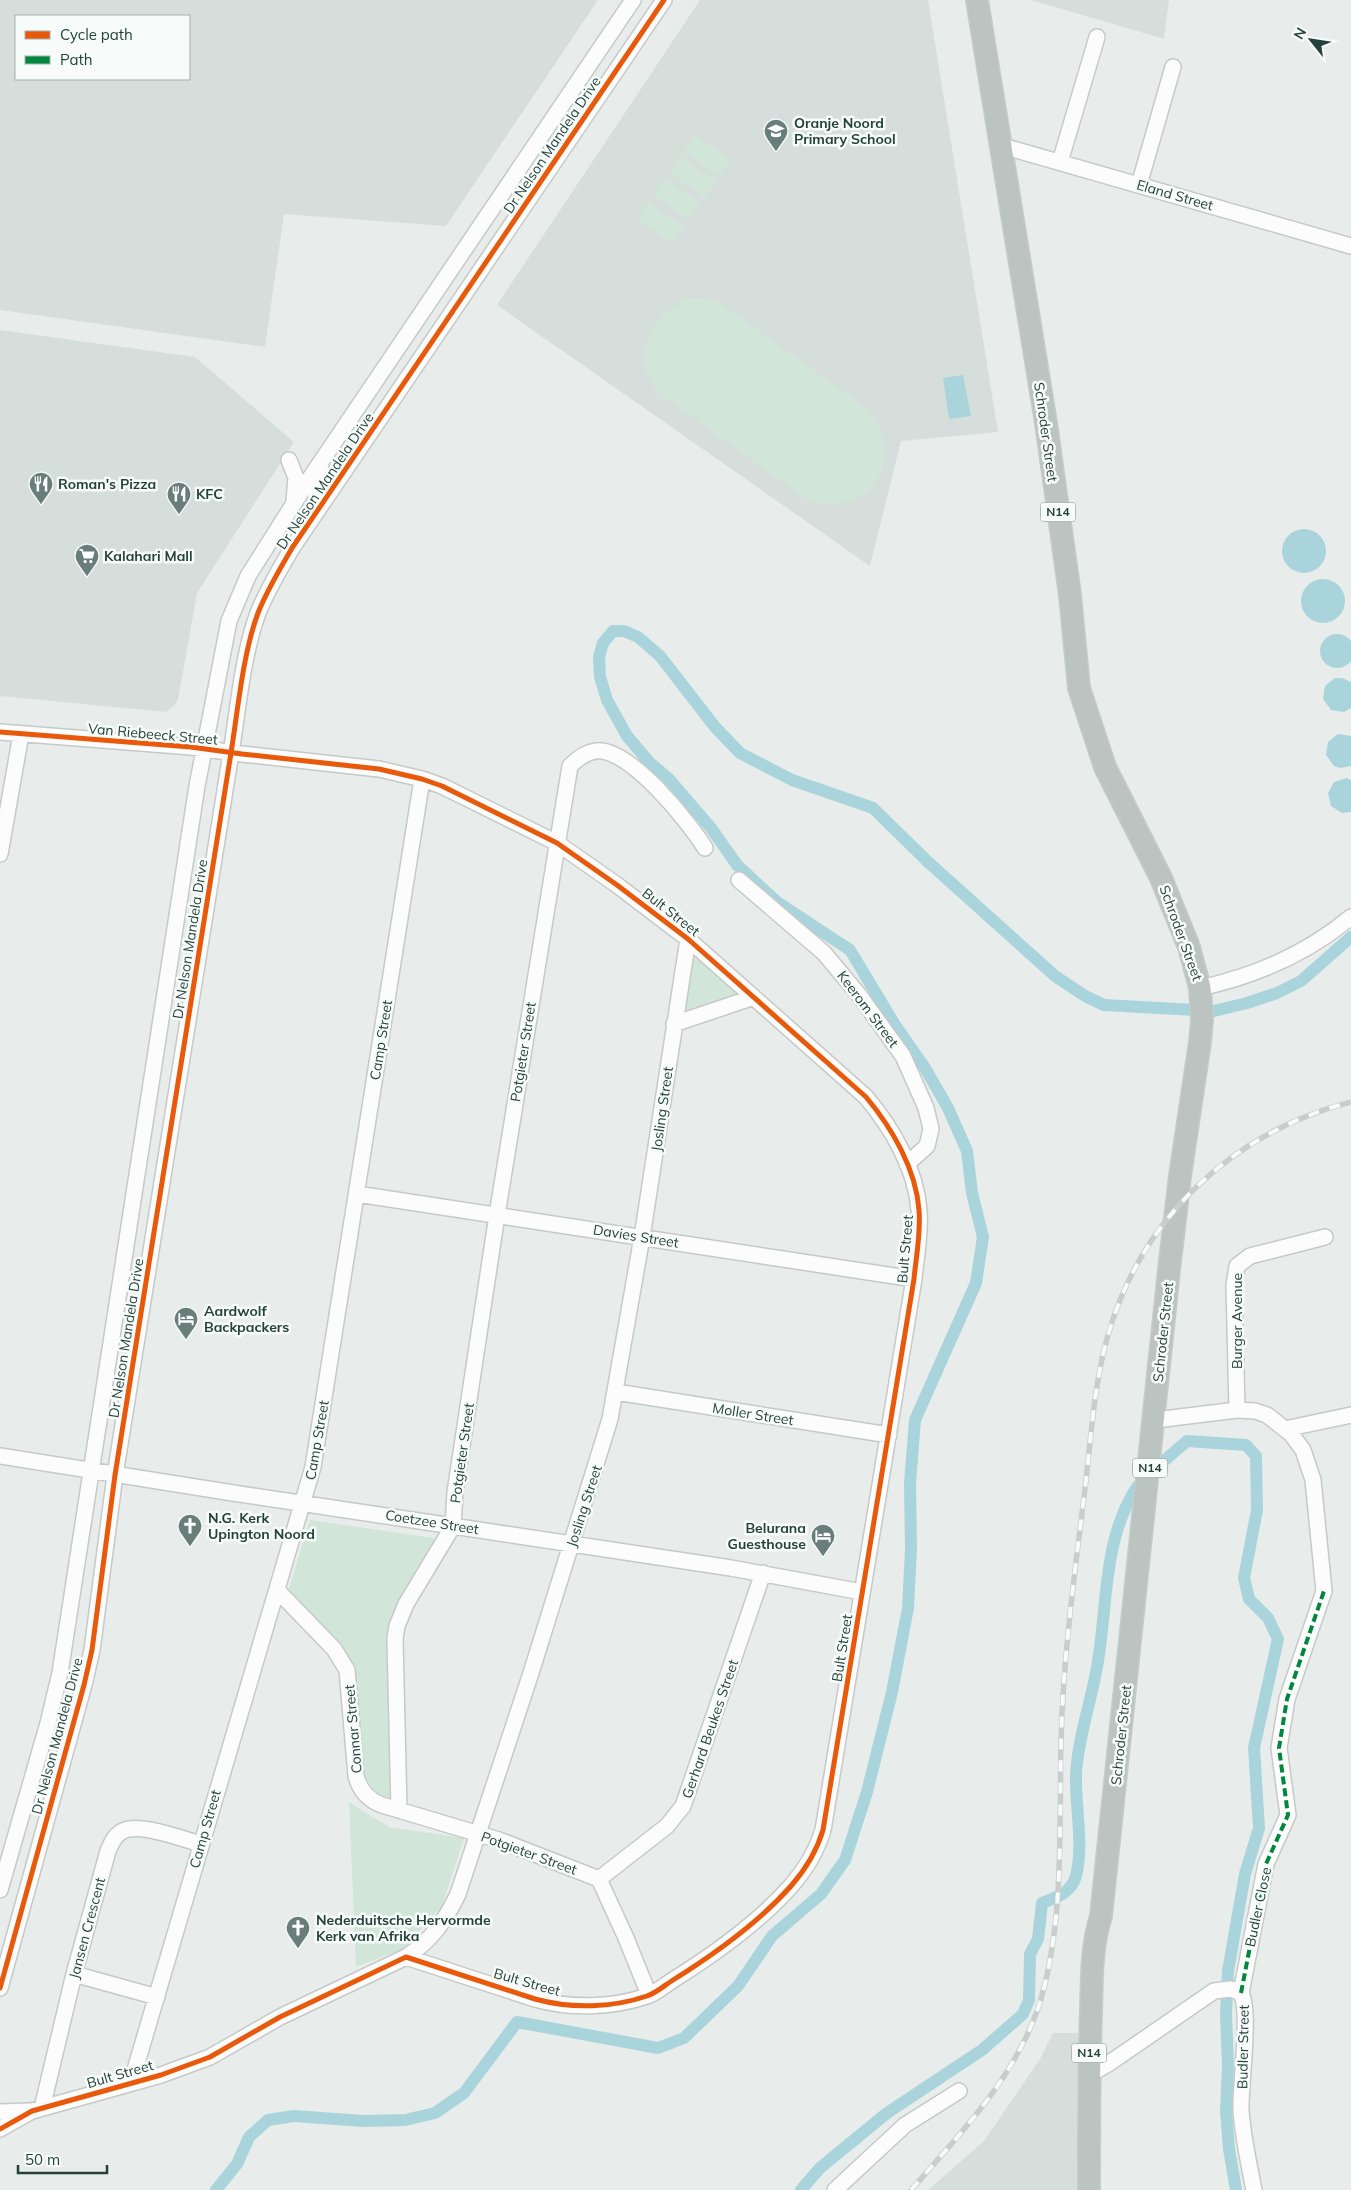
<svg xmlns="http://www.w3.org/2000/svg" width="1351" height="2190" font-family="Mulish,sans-serif">
  <rect width="100%" height="100%" fill="#e8edeb"/>
  <!-- built -->
  <path fill="#d6dedb" fill-rule="evenodd" d="M0,0H598L446,226L284,214L265,347L0,310ZM16,16H189V79H16Z
    M700,0H928L998,432L901,441L870,566L497,305Z
    M1031,0H1169L1164,39Z
    M0,330L195,357L294,442L197,593L178,700L174,706L166,712L0,696Z
    M1053,2033H1080L1079,2190H928L984,2141L1040,2059Z"/>
  <!-- green -->
  <path fill="#d1e6d8" d="M696,136L731,160L719,176L684,151Z
    M681,157L716,181L705,197L670,173Z
    M665,179L701,203L689,219L654,195Z
    M648,203L684,227L672,243L637,219Z
    M689,298H705L720,303L870,411C908,460 868,519 809,501L658,392C628,356 651,316 689,298Z
    M687,950L739,995L679,1015Z
    M310,1520L440,1539L391,1617L395,1799L371,1793L363,1777L353,1667L288,1592Z
    M349,1802L389,1827L464,1838L442,1906L405,1948L356,1967Z"/>
  <!-- water -->
  <path fill="#a9d4db" d="M963,375L971,416L949,419L943,378Z
    M1282 551a22 22 0 1 1 44 0a22 22 0 1 1-44 0Z
    M1301 601a22 22 0 1 1 44 0a22 22 0 1 1-44 0Z
    M1320 651a17 17 0 1 1 34 0a17 17 0 1 1-34 0Z
    M1335,678H1342L1351,682V708L1344,712L1331,710L1323,699L1325,686Z
    M1338,734L1351,736V766L1340,768L1334,766L1326,755L1328,742Z
    M1347,778L1351,780V812L1342,813L1331,806L1328,793L1334,782Z"/>
  <g fill="none" stroke-linecap="round" stroke-linejoin="round">
    <!-- canal -->
    <path stroke="#a9d4db" stroke-width="12" d="M1165,1460L1187,1441L1246,1445L1256,1456L1257,1510L1244,1578L1249,1599L1268,1618L1278,1639L1254,1748L1259,1828L1245,1874L1228,1971L1226,2014L1228,2065L1226,2111L1229,2149L1236,2190
      M216,2190L237,2164L249,2137L268,2120L294,2116L363,2121L405,2120L435,2113L464,2093L517,2022L658,2048L684,2038L738,1986L772,1936L821,1894L845,1860L867,1792L892,1692L908,1608L911,1549L910,1483L915,1420L976,1283L983,1237L972,1193L967,1151L948,1108L925,1068L895,1025L850,950L777,902L737,865L711,828L668,778L649,762L627,736L607,700L600,677L599,657L603,643L613,631H624L638,637L660,656L715,727L740,753L792,780L873,808L927,861L1055,976L1085,996L1104,1005L1214,1011L1247,1003L1277,993L1301,981L1351,937
      M801,2190L820,2168L887,2113L982,2050L1023,2014L1029,2000L1030,1954L1038,1939L1042,1903C1057,1897 1071,1893 1076,1876C1084,1843 1075,1808 1076,1774C1078,1738 1091,1702 1097,1667C1108,1607 1102,1540 1137,1487"/>
    <defs>
      <path id="minor" d="M999,145L1351,246
        M1060,162L1097,37
        M1139,185L1173,67
        M289,460L296,478L294,501
        M314,509L321,463
        M0,732L191,747L242,754L379,769L422,779L442,786L557,843L617,885L688,939L866,1097C892,1128 916,1169 919,1210C921,1233 916,1257 914,1279L823,1830C817,1850 805,1870 791,1886C760,1921 713,1955 673,1980C665,1985 656,1993 647,1996C612,2008 571,2009 535,1999L406,1957L280,2017L210,2057L161,2075L32,2111L0,2129
        M0,854L21,734
        M739,880L824,953L859,995L903,1056L926,1108L931,1129L927,1146L907,1164
        M1200,988C1255,976 1308,953 1351,917
        M674,1024L751,998
        M357,1194L914,1279
        M616,1392L889,1435
        M1237,1410L1255,1411L1267,1415L1291,1434L1303,1450L1313,1480L1324,1591L1287,1699L1279,1748L1288,1815L1266,1864L1241,1993
        M1155,1420L1237,1410L1234,1285L1237,1266L1250,1256L1325,1237
        M1285,1429L1351,1415
        M0,1456L233,1493L731,1568L862,1592
        M277,1590L334,1649L347,1670L356,1776C360,1791 368,1800 382,1805L499,1840L599,1879L626,1938L649,1995
        M399,1810L395,1639L397,1626L406,1604L453,1526L455,1492L497,1215L570,766C576,760 586,752 596,751C629,747 689,822 705,848
        M599,1879L667,1826L683,1806L763,1573
        M0,1890L48,1723L60,1673L197,786L229,621L248,576L310,478L633,0
        M406,1957C432,1940 445,1921 458,1894L531,1673L610,1419L642,1237L688,939
        M74,1974L157,1997
        M0,1988L84,1685L92,1650L115,1475L231,753C238,709 243,653 258,613C267,590 280,569 292,548L664,0
        M1089,2075L1108,2064L1214,1991L1231,1989L1241,1993C1251,2012 1240,2085 1241,2111C1243,2138 1249,2164 1254,2190
        M131,2083L313,1467L422,779
        M42,2108L74,1974L108,1851C111,1844 114,1836 121,1832C137,1821 182,1839 201,1844
        M0,2112L30,2111
        M835,2190L905,2125L959,2091"/>
      <path id="highway" d="M977,0L1046,423L1070,595L1079,688L1105,767L1161,878L1189,947L1200,988L1202,1020L1200,1042L1180,1176L1169,1270L1101,1916C1091,1948 1092,1978 1091,2011C1089,2070 1089,2130 1089,2190"/>
    </defs>
    <!-- minor casing -->
    <use href="#minor" stroke="#c5cac8" stroke-width="18"/>
    <!-- highway casing -->
    <use href="#highway" stroke="#c3ccc9" stroke-width="24"/>
    <!-- minor -->
    <use href="#minor" stroke="#fcfcfc" stroke-width="15"/>
    <!-- highway -->
    <use href="#highway" stroke="#bcc4c2" stroke-width="21"/>
    <defs>
      <path id="rail" d="M911,2190C959,2135 1012,2081 1037,2011C1065,1930 1059,1827 1061,1742C1063,1659 1074,1578 1084,1497C1091,1443 1093,1387 1108,1335C1142,1217 1233,1132 1351,1102"/>
    </defs>
    <!-- rail casing -->
    <use href="#rail" stroke="#c9cdcc" stroke-width="5.5"/>
    <!-- rail -->
    <use href="#rail" stroke="#f7fbf9" stroke-width="4" stroke-dasharray="11" stroke-linecap="butt"/>
    <!-- quiet -->
    <path stroke="#00873e" stroke-width="4" stroke-dasharray="8 4" stroke-linecap="butt" d="M1241,1993L1266,1864L1288,1815L1279,1748L1287,1699L1324,1591"/>
    <defs>
      <path id="cycleway" d="M0,732L191,747L242,754L379,769L422,779L442,786L557,843L617,885L688,939L866,1097C892,1128 916,1169 919,1210C921,1233 916,1257 914,1279L823,1830C817,1850 805,1870 791,1886C760,1921 713,1955 673,1980C665,1985 656,1993 647,1996C612,2008 571,2009 535,1999L406,1957L280,2017L210,2057L161,2075L32,2111L0,2129
        M0,1988L84,1685L92,1650L115,1475L231,753C238,709 243,653 258,613C267,590 280,569 292,548L664,0"/>
    </defs>
    <!-- cycleway casing -->
    <use href="#cycleway" stroke="#f7fbf9" stroke-width="8"/>
    <!-- cycleway -->
    <use href="#cycleway" stroke="#e8590c" stroke-width="5"/>
  </g>
  <!-- icons -->
  <defs>
    <symbol id="school-pin" viewBox="-11 -11 22 30"><path d="M0 17L-7.5 6A9.5 9.5 0 1 1 7.5 6Z" fill="#697e78" stroke="#f7fbf9"/><path d="M0-5L7-2L0 1L-7-2ZM-4 1L0 2.5L4 1V4Q0 6-4 4Z" fill="#fff"/></symbol>
    <symbol id="restaurant-pin" viewBox="-11 -11 22 30"><path d="M0 17L-7.5 6A9.5 9.5 0 1 1 7.5 6Z" fill="#697e78" stroke="#f7fbf9"/><path d="M-5-6h1v4h1v-4h1v4h1v-4h1v5L-1.5 .5V6h-2V.5L-5-1ZM5-6V6H3V1.5H1.5Q1.5-4 5-6Z" fill="#fff"/></symbol>
    <symbol id="supermarket-pin" viewBox="-11 -11 22 30"><path d="M0 17L-7.5 6A9.5 9.5 0 1 1 7.5 6Z" fill="#697e78" stroke="#f7fbf9"/><path d="M-6-5.5h2.5l.6 2H6L4.5 2H-2.5L-4.4-4H-6ZM-1.5 3.2a1.3 1.3 0 1 0 .1 0ZM3 3.2a1.3 1.3 0 1 0 .1 0Z" fill="#fff"/></symbol>
    <symbol id="hotel-pin" viewBox="-11 -11 22 30"><path d="M0 17L-7.5 6A9.5 9.5 0 1 1 7.5 6Z" fill="#697e78" stroke="#f7fbf9"/><path d="M-6-4.5h1.5V1H6V5H4.5V3h-9V5H-6ZM-4 0a1.8 1.8 0 1 1 3.6 0ZM.5 0V-2.5h3Q6-2.5 6 0Z" fill="#fff"/></symbol>
    <symbol id="church-pin" viewBox="-11 -11 22 30"><path d="M0 17L-7.5 6A9.5 9.5 0 1 1 7.5 6Z" fill="#697e78" stroke="#f7fbf9"/><path d="M-1.2-6h2.4v3.5h3.3v2.4h-3.3V6h-2.4V-.1h-3.3v-2.4h3.3Z" fill="#fff"/></symbol>
  </defs>
  <g fill-rule="evenodd">
    <use href="#school-pin" x="762" y="117" width="28" height="38"/>
    <use href="#restaurant-pin" x="27" y="470" width="28" height="38"/>
    <use href="#restaurant-pin" x="165" y="480" width="28" height="38"/>
    <use href="#supermarket-pin" x="73" y="542" width="28" height="38"/>
    <use href="#hotel-pin" x="172" y="1305" width="28" height="38"/>
    <use href="#church-pin" x="176" y="1512" width="28" height="38"/>
    <use href="#hotel-pin" x="809" y="1522" width="28" height="38"/>
    <use href="#church-pin" x="284" y="1914" width="28" height="38"/>
  </g>
  <g text-anchor="middle" stroke-width="5" stroke-linejoin="round" paint-order="stroke">
    <!-- shield labels -->
    <g fill="#f7fbf9" stroke="#637a73" stroke-width="1">
      <rect x="1040.5" y="502.5" width="35" height="19" rx="4"/>
      <rect x="1132.5" y="1458.5" width="35" height="19" rx="4"/>
      <rect x="1071.5" y="2043.5" width="35" height="19" rx="4"/>
    </g>
    <g font-size="12" font-weight="bold" fill="#24423a">
      <text x="1058" y="516">N14</text>
      <text x="1150" y="1472">N14</text>
      <text x="1089" y="2057">N14</text>
    </g>
    <!-- poi labels -->
    <g font-size="14" font-weight="bold" fill="#24423a" stroke="#f7fbf9" text-anchor="start">
      <text x="794" y="128">Oranje Noord<tspan x="794" dy="16">Primary School</tspan></text>
      <text x="58" y="489">Roman's Pizza</text>
      <text x="196" y="499">KFC</text>
      <text x="104" y="561">Kalahari Mall</text>
      <text x="204" y="1316">Aardwolf<tspan x="204" dy="16">Backpackers</tspan></text>
      <text x="208" y="1523">N.G. Kerk<tspan x="208" dy="16">Upington Noord</tspan></text>
      <text x="806" y="1533" text-anchor="end">Belurana<tspan x="806" dy="16">Guesthouse</tspan></text>
      <text x="316" y="1925">Nederduitsche Hervormde<tspan x="316" dy="16">Kerk van Afrika</tspan></text>
    </g>
    <!-- street labels -->
    <g font-size="14" fill="#24423a" stroke="#f7fbf9">
      <text transform="translate(552 145) rotate(-56)" y="5">Dr Nelson Mandela Drive</text>
      <text transform="translate(1175 195) rotate(16)" y="5">Eland Street</text>
      <text transform="translate(1046 432) rotate(82)" y="5">Schroder Street</text>
      <text transform="translate(325 481) rotate(-56)" y="5">Dr Nelson Mandela Drive</text>
      <text transform="translate(153 734) rotate(5)" y="5">Van Riebeeck Street</text>
      <text transform="translate(671 912) rotate(38)" y="5">Bult Street</text>
      <text transform="translate(1181 933) rotate(70)" y="5">Schroder Street</text>
      <text transform="translate(190 939) rotate(-81)" y="5">Dr Nelson Mandela Drive</text>
      <text transform="translate(868 1009) rotate(53)" y="5">Keerom Street</text>
      <text transform="translate(381 1040) rotate(-81)" y="5">Camp Street</text>
      <text transform="translate(523 1052) rotate(-81)" y="5">Potgieter Street</text>
      <text transform="translate(662 1109) rotate(-82)" y="5">Josling Street</text>
      <text transform="translate(636 1236) rotate(9)" y="5">Davies Street</text>
      <text transform="translate(905 1249) rotate(-85)" y="5">Bult Street</text>
      <text transform="translate(1237 1321) rotate(-90)" y="5">Burger Avenue</text>
      <text transform="translate(1163 1332) rotate(-84)" y="5">Schroder Street</text>
      <text transform="translate(126 1338) rotate(-81)" y="5">Dr Nelson Mandela Drive</text>
      <text transform="translate(753 1414) rotate(9)" y="5">Moller Street</text>
      <text transform="translate(317 1440) rotate(-80)" y="5">Camp Street</text>
      <text transform="translate(462 1453) rotate(-82)" y="5">Potgieter Street</text>
      <text transform="translate(584 1506) rotate(-72)" y="5">Josling Street</text>
      <text transform="translate(432 1522) rotate(9)" y="5">Coetzee Street</text>
      <text transform="translate(842 1648) rotate(-81)" y="5">Bult Street</text>
      <text transform="translate(353 1729) rotate(-95)" y="5">Connar Street</text>
      <text transform="translate(710 1729) rotate(-71)" y="5">Gerhard Beukes Street</text>
      <text transform="translate(1121 1735) rotate(-84)" y="5">Schroder Street</text>
      <text transform="translate(57 1736) rotate(-75)" y="5">Dr Nelson Mandela Drive</text>
      <text transform="translate(205 1829) rotate(-74)" y="5">Camp Street</text>
      <text transform="translate(529 1853) rotate(20)" y="5">Potgieter Street</text>
      <text transform="translate(1258 1907) rotate(-78)" y="5">Budler Close</text>
      <text transform="translate(87 1928) rotate(-75)" y="5">Jansen Crescent</text>
      <text transform="translate(527 1982) rotate(16)" y="5">Bult Street</text>
      <text transform="translate(1243 2047) rotate(-89)" y="5">Budler Street</text>
      <text transform="translate(120 2074) rotate(-16)" y="5">Bult Street</text>
    </g>
  </g>
  <!-- legend -->
  <rect x="15" y="15" width="175" height="65" fill="#f7fbf9" stroke="#a3b1ad"/>
  <rect x="25" y="31" width="25" height="8" fill="#e8590c" stroke="#a3b1ad"/>
  <text x="60" y="40" font-size="15" fill="#24423a">Cycle path</text>
  <rect x="25" y="56" width="25" height="8" fill="#00873e" stroke="#a3b1ad"/>
  <text x="60" y="65" font-size="15" fill="#24423a">Path</text>
  <!-- north arrow -->
  <g transform="translate(1311 40) rotate(300)" stroke="#f7fbf9" stroke-width="4" paint-order="stroke">
  <path d="M0-4L9 19L0 12L-9 19Z" fill="#24423a"/>
  <text y="-8" font-size="14" font-weight="bold" text-anchor="middle" fill="#24423a">N</text>
  </g>
  <!-- scale -->
  <path d="M18 2165v8h89v-8" fill="none" stroke="#24423a" stroke-width="2.5"/>
  <text x="25" y="2165" font-size="15" fill="#24423a" stroke="#f7fbf9" stroke-width="4" paint-order="stroke">50 m</text>
</svg>
